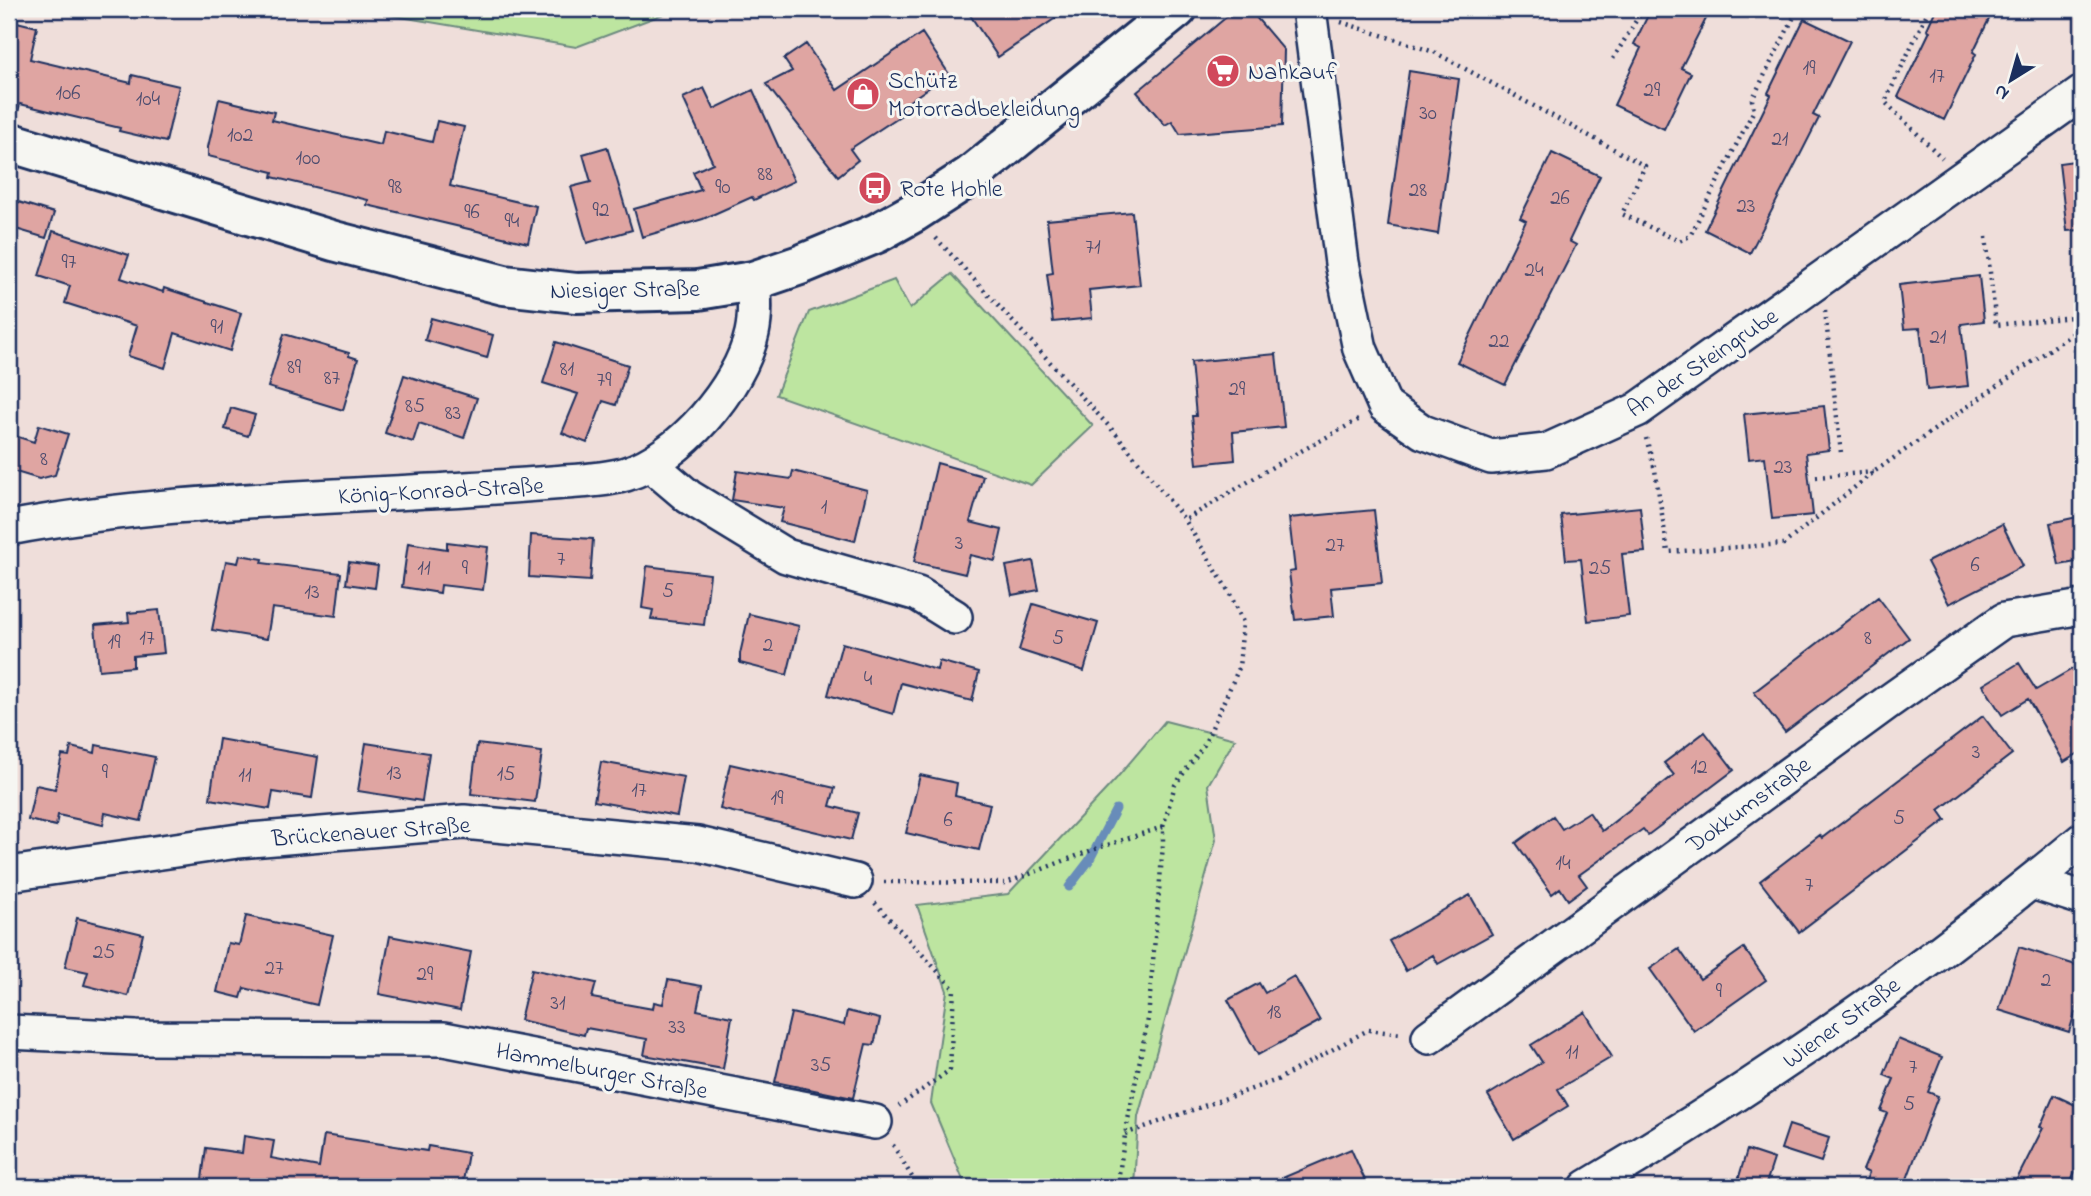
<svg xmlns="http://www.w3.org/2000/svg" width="2091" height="1196" font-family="'Indie Flower',sans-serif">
  <rect width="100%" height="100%" fill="#efdeda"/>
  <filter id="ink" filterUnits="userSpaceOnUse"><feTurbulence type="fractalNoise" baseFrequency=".0143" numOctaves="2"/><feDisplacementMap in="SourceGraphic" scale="14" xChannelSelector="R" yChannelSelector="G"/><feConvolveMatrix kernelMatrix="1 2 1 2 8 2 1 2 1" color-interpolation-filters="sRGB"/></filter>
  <g filter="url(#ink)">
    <!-- green -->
    <path fill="#bde5a0" stroke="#6c8a7f" stroke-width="2" d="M354,9H677L576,47Z
      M952,274L1093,426L1031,485L776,395L809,312L894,280L910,309Z
      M1165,721L1235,739L1208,785L1216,840L1138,1117L1134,1187H966L931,1103L947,991L917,905L1008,894L1115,780Z"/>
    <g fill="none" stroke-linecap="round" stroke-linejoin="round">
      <!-- stream -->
      <path stroke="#678cb9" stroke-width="9" d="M1069,887L1089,861L1116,809"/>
    </g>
    <!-- building -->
    <path fill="#dfa5a2" stroke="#1b2f5e" stroke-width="2" d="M966,9H1069L998,57Z
      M1236,9H1249L1284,50L1282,126L1180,134L1172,121L1165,125L1137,92Z
      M1651,9H1711L1681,68L1691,73L1664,129L1614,105L1641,48L1634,44Z
      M1936,9H1994L1973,52L1976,54L1944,120L1898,97L1930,31L1927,29Z
      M1804,19L1850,41L1813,115L1819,118L1750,253L1705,230L1771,95L1768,93Z
      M9,20L37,27L30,59L131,83L132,75L179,86L166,142L119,131L120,128L20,104L18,112L9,111Z
      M922,33L949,74L908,102L912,108L850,149L858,160L838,176L766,84L792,71L784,59L806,44L837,90Z
      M1409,71L1459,79L1438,234L1388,225Z
      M704,88L714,109L753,90L794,181L754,200L752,197L703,219L642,237L634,209L701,190L693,172L713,163L683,98Z
      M219,99L274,112L272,120L381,145L384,131L432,142L437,121L464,127L450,186L536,206L528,243L367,205L368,200L272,177L273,172L208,156V147Z
      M607,147L632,230L587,243L571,187L591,182L583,154Z
      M1552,153L1600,176L1569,241L1576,245L1505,385L1457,362L1526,221L1520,218Z
      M2082,160V230L2067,231L2059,163Z
      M9,199L54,213L46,238L9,227Z
      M1132,212L1140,285L1089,290L1092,318L1053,322L1047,274L1053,273L1047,220Z
      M53,231L129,255L121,278L163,292L164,288L241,313L230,351L175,333L165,368L128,356L137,326L65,303L70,286L39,276Z
      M1979,276L1984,321L1961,324L1968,386L1927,390L1920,328L1904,329L1899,285Z
      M431,318L493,335L487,358L425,340Z
      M284,334L349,353V356L358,359L343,410L268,387Z
      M556,342L628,365L616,405L603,401L587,443L562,433L578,394L543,383Z
      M1276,354L1284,427L1233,432L1235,460L1197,464L1192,416H1196L1191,362Z
      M404,375L477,398L464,438L419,423L413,442L385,433Z
      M1824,406L1829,450L1806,453L1813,515L1772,519L1765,457L1749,459L1744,414Z
      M231,408L255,415L248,436L225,429Z
      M39,425L68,434L55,475L39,479L9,470V434L34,442Z
      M937,463L983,476L970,522L1002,530L995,561L970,555L965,574L914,562Z
      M737,471L791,479L793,471L867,490L855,541L780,522L784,508L732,500Z
      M1640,507L1645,552L1622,554L1629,616L1588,621L1581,559L1566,560L1561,515Z
      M1374,510L1382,583L1331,588L1334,616L1295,620L1289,572L1295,571L1289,518Z
      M2082,516V561L2059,565L2050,523Z
      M2002,524L2023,566L1949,604L1927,562Z
      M531,535L593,539L590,581L529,577Z
      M447,542L488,547L483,590L441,585L440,593L402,587L408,543L447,549Z
      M240,555L263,559L262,563L341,573L336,616L272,608L267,639L212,630L226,561L238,563Z
      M1033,561L1039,590L1012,595L1006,566Z
      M349,562L378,566L375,588L346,584Z
      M647,566L710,574L704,625L651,619L653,610L642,608Z
      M1878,597L1909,638L1785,732L1754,692Z
      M1033,604L1098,623L1084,671L1019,650Z
      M159,610L164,653L133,656V667L99,670L95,625L129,622L128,613Z
      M749,614L799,626L787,675L740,663V654Z
      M842,643L937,670L939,661L979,672L972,701L901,683L893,714L828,695Z
      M2019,663L2036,690L2074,668L2082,684V751L2064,762L2028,699L2002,715L1983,685Z
      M1983,716L2012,754L1939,810L1946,820L1799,932L1760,881L1820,835L1822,838Z
      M1705,732L1734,770L1648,835L1643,829L1579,875L1587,886L1568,900L1560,888L1552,894L1516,843L1553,816L1562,829L1589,812L1602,831L1674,775L1664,763Z
      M219,739L318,757L312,798L273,792L270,809L210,799Z
      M366,743L429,753L422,801L358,791Z
      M477,744L542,752L535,802L471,794Z
      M96,745L155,757L141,821L105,813L103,825L58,815L56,826L28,820L36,785L55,789L62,755L69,756L71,747L95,753Z
      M601,762L684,777L677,816L594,801Z
      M730,764L835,788L830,806L858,813L851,840L720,809Z
      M920,775L957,783L955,796L990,804L979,850L906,833Z
      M1470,895L1492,934L1438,964L1433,955L1406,971L1389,941Z
      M246,916L333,935L317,1005L244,988L241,998L217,992L228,943L239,945Z
      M77,918L143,934L128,996L84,985L88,972L65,967Z
      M390,936L471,952L460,1010L379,994Z
      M2019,947L2082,967V991L2069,1032L1999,1010Z
      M1744,948L1766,980L1694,1031L1650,969L1679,949L1700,979Z
      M532,969L596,983L592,998L653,1009L654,1002L663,1004L668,980L702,986L697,1010L732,1017L723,1069L644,1055L647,1039L586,1028L584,1035L520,1020Z
      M1294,976L1320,1021L1258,1055L1228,1000L1259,983L1265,993Z
      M847,1011L880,1019L874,1045L866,1044L853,1098L775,1082L791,1013L844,1025Z
      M1585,1012L1612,1057L1558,1089L1568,1106L1514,1139L1488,1095L1542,1062L1531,1045Z
      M1898,1039L1942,1057L1928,1092L1938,1096L1904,1187H1863L1869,1173L1863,1170L1887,1113L1881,1111L1894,1079L1884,1075Z
      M2054,1095L2082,1108V1155L2069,1187H2013L2043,1128L2040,1127Z
      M1789,1125L1829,1138L1821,1162L1781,1149Z
      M324,1135L427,1151L428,1146L468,1153L462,1187H201L206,1148L242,1153L244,1136L274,1141L271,1158L319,1167Z
      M1351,1149L1368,1187H1261Z
      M1747,1150L1774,1159L1765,1187H1736Z"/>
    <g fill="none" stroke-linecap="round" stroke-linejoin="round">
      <defs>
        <path id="minor" d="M1309,9L1342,263L1360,349L1385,406L1423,432L1491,457L1546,451L1637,410L2082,93
          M650,464L689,497L786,556L918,594L955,617
          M9,528C148,502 289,499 430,491C471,489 512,486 552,483C576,481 602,481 626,474C679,458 740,388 752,333C756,315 755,299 753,281
          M9,874L238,841L464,822L698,844L855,881
          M2032,882L2082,898
          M9,1032L136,1038L444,1039L875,1122
          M1429,1037L1888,702L2004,620L2082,607
          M1587,1187C1760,1085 1927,969 2082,840"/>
        <path id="secondary" d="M9,142L334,241L504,285L576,293L698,290L753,281L800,265L877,233L913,213L970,176L1177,9"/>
      </defs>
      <!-- minor casing -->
      <use href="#minor" stroke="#1b2f5e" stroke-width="38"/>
      <!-- secondary casing -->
      <use href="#secondary" stroke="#1b2f5e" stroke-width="44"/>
      <!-- path -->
      <path stroke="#1b2f5e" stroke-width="4.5" stroke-dasharray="2 5" stroke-linecap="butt" d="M1929,9L1885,102L1942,158
        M1341,22L1434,52L1645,166L1622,214L1679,241L1690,236L1754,110L1752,100L1798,9
        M1613,59L1643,9
        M1986,237L1996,325L2082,316
        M936,238L1117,435L1185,520
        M1825,311L1841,453
        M1646,438L1655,470L1668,552L1784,544L1875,471L2082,327
        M1816,477L1874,472
        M884,882L1006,883L1092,850L1163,827
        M875,903L954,989L950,1070L899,1106
        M1125,1134L1277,1080L1368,1030L1402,1034
        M893,1145L918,1187
        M1117,1187L1125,1135L1148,1019L1163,845V827L1175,785L1204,745L1239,668L1243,622L1229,592L1185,520L1279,463L1360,419"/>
      <!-- minor -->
      <use href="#minor" stroke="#f6f6f2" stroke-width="33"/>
      <!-- secondary -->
      <use href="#secondary" stroke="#f6f6f2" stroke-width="38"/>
    </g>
  </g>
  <!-- icons -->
  <defs>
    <symbol id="supermarket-disc" viewBox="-11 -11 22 22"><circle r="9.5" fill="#d1495b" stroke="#f6f6f2"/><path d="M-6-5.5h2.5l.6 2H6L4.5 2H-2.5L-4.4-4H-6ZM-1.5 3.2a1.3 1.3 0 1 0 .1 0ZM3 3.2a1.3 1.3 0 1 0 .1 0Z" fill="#fff"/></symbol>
    <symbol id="shop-disc" viewBox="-11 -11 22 22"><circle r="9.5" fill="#d1495b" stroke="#f6f6f2"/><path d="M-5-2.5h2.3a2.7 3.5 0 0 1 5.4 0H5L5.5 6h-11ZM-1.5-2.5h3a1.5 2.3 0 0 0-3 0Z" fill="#fff"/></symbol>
    <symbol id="bus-disc" viewBox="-11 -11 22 22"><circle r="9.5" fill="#d1495b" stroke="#f6f6f2"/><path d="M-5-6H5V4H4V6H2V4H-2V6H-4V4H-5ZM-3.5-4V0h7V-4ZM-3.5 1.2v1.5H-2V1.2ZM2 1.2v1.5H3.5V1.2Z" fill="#fff"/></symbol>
  </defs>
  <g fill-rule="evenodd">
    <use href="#supermarket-disc" x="1204" y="52" width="38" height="38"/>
    <use href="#shop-disc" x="844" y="75" width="38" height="38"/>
    <use href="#bus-disc" x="856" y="169" width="38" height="38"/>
  </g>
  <g text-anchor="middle" stroke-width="6" stroke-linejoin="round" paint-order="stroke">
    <!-- number labels -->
    <g font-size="21" fill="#4c4c6f">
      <text x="1809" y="74">19</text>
      <text x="1937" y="82">17</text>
      <text x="1652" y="96">29</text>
      <text x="68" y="99">106</text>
      <text x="148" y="105">104</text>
      <text x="1428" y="119">30</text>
      <text x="240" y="141">102</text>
      <text x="1780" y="145">21</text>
      <text x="308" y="164">100</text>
      <text x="765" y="180">88</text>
      <text x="395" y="193">98</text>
      <text x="723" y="193">90</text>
      <text x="1418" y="196">28</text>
      <text x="1560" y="204">26</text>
      <text x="1746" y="212">23</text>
      <text x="601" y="216">92</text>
      <text x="472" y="218">96</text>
      <text x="512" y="227">94</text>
      <text x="1093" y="253">71</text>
      <text x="69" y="268">97</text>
      <text x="1534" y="276">24</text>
      <text x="217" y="333">91</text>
      <text x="1938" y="343">21</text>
      <text x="1499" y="347">22</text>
      <text x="294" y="373">89</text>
      <text x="567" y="375">81</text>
      <text x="332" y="384">87</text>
      <text x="604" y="386">79</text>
      <text x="1237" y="395">29</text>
      <text x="415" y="412">85</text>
      <text x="453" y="419">83</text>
      <text x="44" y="465">8</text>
      <text x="1783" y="473">23</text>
      <text x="824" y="513">1</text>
      <text x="959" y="549">3</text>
      <text x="1335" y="551">27</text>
      <text x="561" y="565">7</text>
      <text x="1975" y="571">6</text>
      <text x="424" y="574">11</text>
      <text x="465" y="574">9</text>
      <text x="1600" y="574">25</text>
      <text x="668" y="597">5</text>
      <text x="312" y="598">13</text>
      <text x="147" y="644">17</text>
      <text x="1058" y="644">5</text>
      <text x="1868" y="644">8</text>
      <text x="114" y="648">19</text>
      <text x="768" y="651">2</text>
      <text x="868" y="685">4</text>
      <text x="1976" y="758">3</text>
      <text x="1699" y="773">12</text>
      <text x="105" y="778">9</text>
      <text x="394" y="779">13</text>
      <text x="506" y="780">15</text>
      <text x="245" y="781">11</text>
      <text x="639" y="796">17</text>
      <text x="777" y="804">19</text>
      <text x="1899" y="824">5</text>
      <text x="948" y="826">6</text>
      <text x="1563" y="869">14</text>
      <text x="1809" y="891">7</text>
      <text x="104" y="958">25</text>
      <text x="274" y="974">27</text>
      <text x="425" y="980">29</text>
      <text x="2046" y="986">2</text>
      <text x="1719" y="997">9</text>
      <text x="558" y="1009">31</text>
      <text x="1274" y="1018">18</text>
      <text x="677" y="1033">33</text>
      <text x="1572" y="1058">11</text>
      <text x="821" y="1071">35</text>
      <text x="1913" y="1073">7</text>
      <text x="1909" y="1110">5</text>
    </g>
    <!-- poi labels -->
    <g font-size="24" fill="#1b2f5e" stroke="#f6f6f2" text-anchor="start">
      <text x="1248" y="79">Nahkauf</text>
      <text x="888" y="88">Schütz<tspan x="888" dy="28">Motorradbekleidung</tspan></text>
      <text x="900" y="196">Rote Hohle</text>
    </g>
    <!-- street labels -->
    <g font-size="24" fill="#1b2f5e" stroke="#f6f6f2">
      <text transform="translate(625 289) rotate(-1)" y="8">Niesiger Straße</text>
      <text transform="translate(1702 362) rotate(-34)" y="8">An der Steingrube</text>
      <text transform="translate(441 490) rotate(-3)" y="8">König-Konrad-Straße</text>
      <text transform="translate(1748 804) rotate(-36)" y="8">Dokkumstraße</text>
      <text transform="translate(371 831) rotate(-4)" y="8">Brückenauer Straße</text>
      <text transform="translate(1841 1022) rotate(-36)" y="8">Wiener Straße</text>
      <text transform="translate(602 1070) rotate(11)" y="8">Hammelburger Straße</text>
    </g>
  </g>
  <!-- margin -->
  <rect width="2091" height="1196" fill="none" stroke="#f6f6f2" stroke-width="35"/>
  <rect x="18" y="18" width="2056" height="1161" fill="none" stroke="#1b2f5e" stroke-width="2.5" filter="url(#ink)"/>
  <!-- north arrow -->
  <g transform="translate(2011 80) rotate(217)" stroke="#f6f6f2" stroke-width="5" paint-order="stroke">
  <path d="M0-5L12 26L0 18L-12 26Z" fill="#1b2f5e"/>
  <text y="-10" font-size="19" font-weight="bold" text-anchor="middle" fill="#1b2f5e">N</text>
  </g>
</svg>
